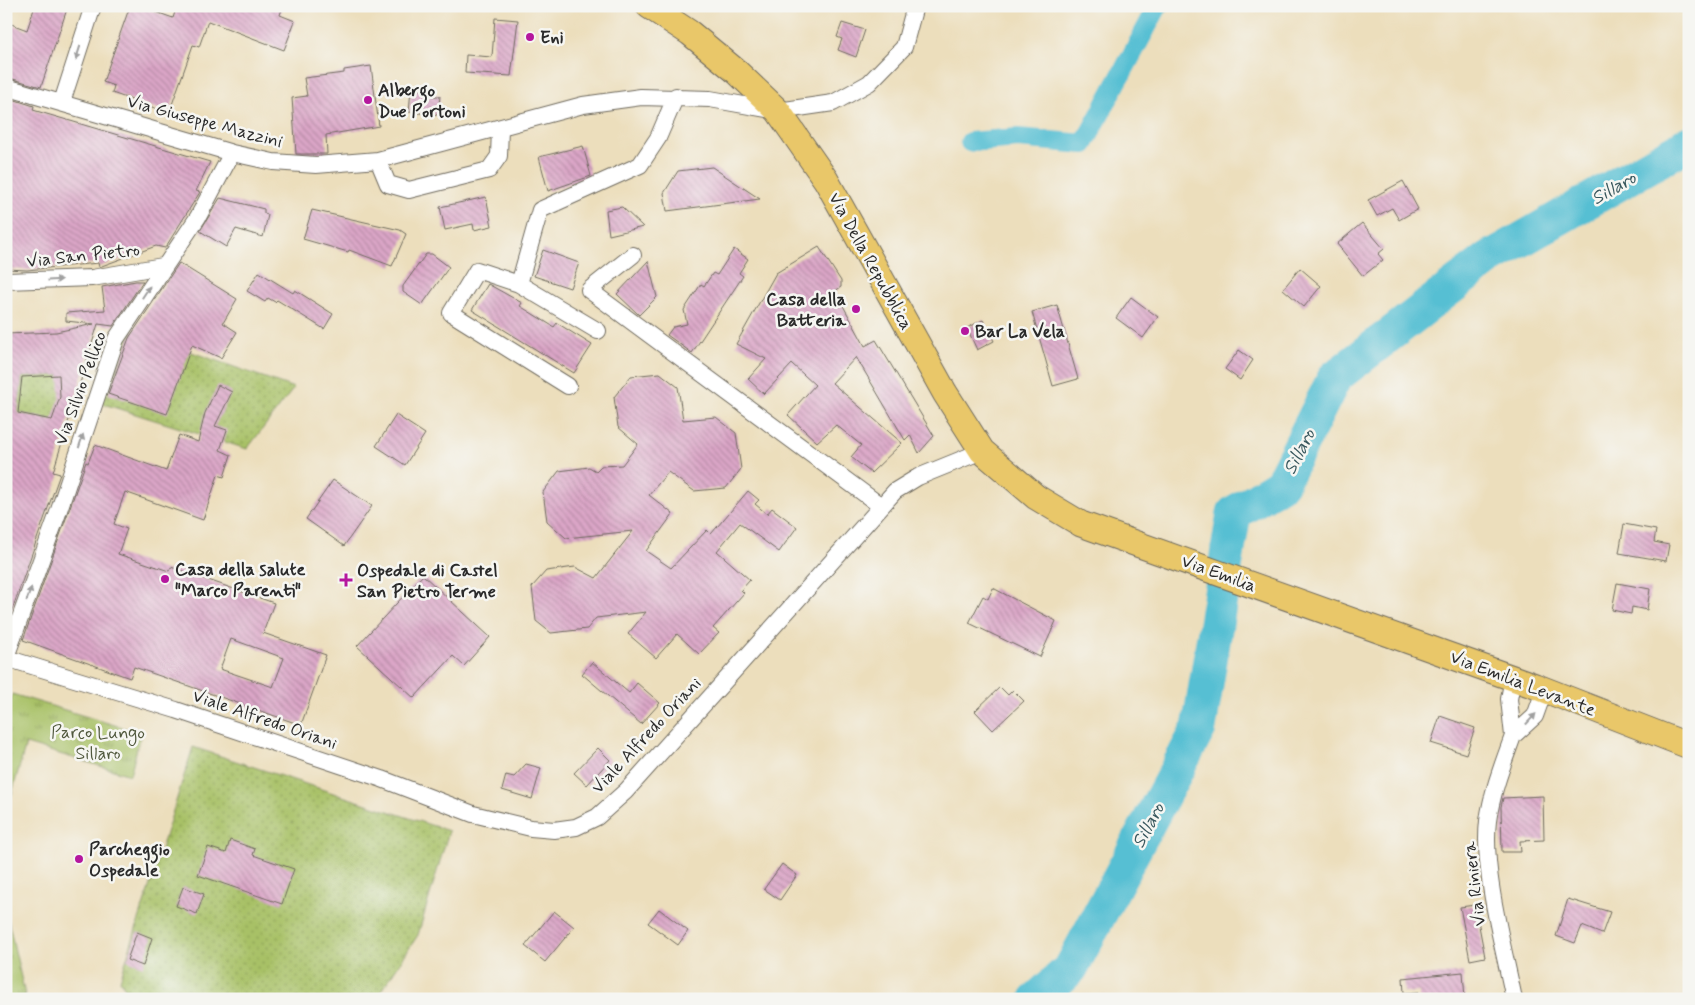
<svg xmlns="http://www.w3.org/2000/svg" width="1695" height="1005" font-family="Mynerve,sans-serif">
  <defs>
    <pattern id="grass-tufts" width="24" height="20" patternUnits="userSpaceOnUse" patternTransform="scale(1.25)"><rect width="24" height="20" fill="#a8c166"/><path d="M3 7l-1-3M5 7V3M7 7l1-3M15 17l-1-3M17 17v-4M19 17l1-3" fill="none" stroke="#899d54"/></pattern>
    <pattern id="garden-dots" width="8" height="8" patternUnits="userSpaceOnUse" patternTransform="scale(1.25)"><rect width="8" height="8" fill="#a8c166"/><path d="M2 2h.1M6 6h.1" fill="none" stroke="#899d54" stroke-width="1.8" stroke-linecap="round"/></pattern>
    <pattern id="building-back-hatch" width="6" height="6" patternUnits="userSpaceOnUse" patternTransform="scale(1.25)"><rect width="6" height="6" fill="#dba6c7"/><path d="M-1 5l2 2M0 0l6 6M5-1l2 2" fill="none" stroke="#b287a2"/></pattern>
  </defs>
  <rect width="100%" height="100%" fill="#f6f6f2"/>
  <filter id="ink" filterUnits="userSpaceOnUse"><feTurbulence type="fractalNoise" baseFrequency=".02" numOctaves="2"/><feDisplacementMap in="SourceGraphic" scale="10" xChannelSelector="R" yChannelSelector="G"/><feConvolveMatrix kernelMatrix="1 2 1 2 8 2 1 2 1" color-interpolation-filters="sRGB"/></filter>
  <filter id="wash" filterUnits="userSpaceOnUse"><feTurbulence type="fractalNoise" baseFrequency=".0096" numOctaves="4" result="noise"/><feDisplacementMap in="SourceGraphic" scale="20" xChannelSelector="R" yChannelSelector="G"/><feGaussianBlur stdDeviation="1.12" result="paint"/><feColorMatrix in="noise" values="0 0 0 0 0 0 0 0 0 0 0 0 0 0 0 0 0 1.4 0 .05"/><feComposite in="paint" operator="in"/></filter>
  <g filter="url(#wash)">
    <rect width="100%" height="100%" fill="#ecdebc"/>
    <!-- grass -->
    <path fill="url(#grass-tufts)" stroke="#6a7648" d="M12,694L141,733L130,775L26,744L6,814V721Z
      M6,911L26,999H6Z"/>
    <!-- garden -->
    <path fill="url(#garden-dots)" stroke="#6a7648" d="M123,328L294,388L247,449L94,401Z
      M59,375L73,380L52,420L18,413L22,377Z
      M193,747L449,831L418,935L376,999H131L120,980Z"/>
    <g fill="none" stroke-linecap="round" stroke-linejoin="round">
      <!-- canal -->
      <path stroke="#57bfd3" stroke-width="20" d="M970,142L1018,138L1084,144L1158,6"/>
      <!-- river -->
      <path stroke="#57bfd3" stroke-width="35" d="M1037,999L1071,968L1199,728L1234,513L1281,484L1335,377L1488,259L1689,143"/>
    </g>
    <g id="blocks">
      <!-- building -->
      <path fill="url(#building-back-hatch)" fill-rule="evenodd" d="M35,6H68L41,87L6,77V22L27,30Z
        M130,6H139L173,18L176,9L172,6H283L280,15L295,21L284,50L208,21L199,47L193,45L169,113L112,93L114,86L103,82Z
        M495,18L518,20L511,76L465,73L466,55L492,57Z
        M842,23L865,30L856,57L838,50L842,39L837,37Z
        M371,66L379,126L326,135L327,154H296L292,98L307,96L304,78L344,73V70Z
        M411,89L432,91V96H440L438,115L409,112Z
        M6,97L34,106L33,110L210,162L196,191L200,192L165,248L156,246L99,267L98,263L27,270L6,269Z
        M583,146L591,176L548,191L539,157Z
        M712,167L760,199L667,211L664,193L678,171Z
        M1403,181L1418,209L1399,220L1392,208L1377,216L1368,200Z
        M486,197L492,226L474,230L473,224L445,230L440,207Z
        M220,198L264,209V213L268,215L263,237L236,229L226,247L200,231Z
        M622,207L643,227L609,235L606,210Z
        M312,210L400,230L406,234L392,266L349,250L348,252L303,239Z
        M1362,223L1384,249L1378,254L1383,260L1363,276L1337,244Z
        M819,247L841,281V287L835,291L865,346L876,340L934,436L919,453L910,435L905,440L856,357L832,383L902,443L871,473L851,457L861,445L836,425L817,442L788,415L815,385L792,364L764,394L748,379L766,359L736,344L776,273Z
        M734,249L748,259L739,273L743,276L692,353L667,335L673,327L687,324L684,310L701,284L704,286L713,273L717,275Z
        M543,250L579,263L570,288L534,276Z
        M426,254H432L449,267L422,305L403,292V286Z
        M648,261L657,297L639,315L617,294Z
        M179,263L237,299L223,323L237,332L221,358L192,345L167,414L108,394L129,338Z
        M1300,268L1321,286L1304,307L1283,289Z
        M259,272L293,293L295,290L333,314L324,329L277,300L275,302L268,298L265,302L247,291Z
        M136,281H143L113,326L98,324L53,472L60,474L6,627V334L56,332L94,324L66,321V313L105,310L102,287ZM59,375L60,397L52,420L18,413L22,377Z
        M488,284L522,303L520,306L554,327L557,323L592,345L574,373L472,310Z
        M1131,297L1158,317L1143,338L1116,318Z
        M1057,305L1078,379L1053,386L1032,312Z
        M983,320L994,341L977,350L967,328Z
        M1239,350L1253,360L1240,380L1225,369Z
        M660,373L678,387L683,420L716,417L736,433L741,469L726,488L694,491L668,472L649,495L673,514L646,551L671,568L707,530L711,534L748,491L759,500L755,504L767,514L772,508L797,527L779,552L740,523L717,551L750,580L741,590L744,593L713,628L719,633L699,654L677,634L656,658L628,634L646,612L596,618L587,629L551,633L536,621L532,587L546,571L575,567L596,578L633,531L566,538L547,521L543,492L559,471L589,467L596,471L601,466L622,465L638,444L618,427L614,397L631,376Z
        M218,385L232,392L215,426L227,430L220,450L231,455L224,477L218,475L203,520L125,492L114,524L127,529L118,554L169,571L171,567L274,603L263,633L326,655L301,725L134,667L130,678L23,640L86,462L88,463L95,445L166,471L179,435L198,442L205,413ZM231,639L284,658L273,687L220,669Z
        M396,415L425,434L405,465L376,446Z
        M333,480L372,506L344,546L306,519Z
        M1624,524L1656,530L1654,542L1669,545L1666,561L1619,553Z
        M423,575L490,637L464,666L453,656L414,698L357,646Z
        M1617,583L1650,589L1647,610L1632,607L1631,614L1612,610Z
        M993,588L1056,621L1040,657L969,623L983,596L988,599Z
        M592,662L629,693L637,683L660,703L641,724L582,674Z
        M1000,687L1008,695L1013,690L1024,701L993,730L975,711Z
        M1440,716L1475,728L1466,754L1431,743Z
        M598,748L610,760L587,785L574,773Z
        M526,764L541,768L532,799L502,790L506,775L514,777Z
        M1543,796L1544,840L1520,841L1521,852H1502L1501,807L1503,798Z
        M230,840L255,849L253,855L294,869L282,904L198,875L208,847L226,853Z
        M782,864L797,875L780,900L764,889Z
        M183,887L204,894L197,914L176,906Z
        M1568,899L1610,912L1602,934L1582,926L1575,943L1556,936Z
        M1475,905L1485,957L1470,960L1460,907Z
        M659,909L688,931L678,945L648,923Z
        M554,911L574,927L545,962L525,946Z
        M137,932L152,938L143,966L127,960Z
        M1463,972L1465,999H1419V992L1404,993L1403,978Z"/>
    </g>
  </g>
  <g filter="url(#ink)">
    <use href="#blocks" fill-opacity="0" stroke="#6f6a5e" stroke-width="1"/>
    <g fill="none" stroke-linecap="round" stroke-linejoin="round">
      <defs>
        <path id="minor" d="M6,87L232,153L273,162L316,165L378,160L583,105L641,97L710,99L778,111L833,103L869,83L904,47L915,6
          M62,102L93,6
          M378,160L388,184L409,190L489,170L499,156L500,128
          M633,255L589,290L881,506
          M6,281L92,278L163,266
          M519,284L598,331
          M568,386L451,313L477,270L519,284L540,210L640,165L658,138L676,96
          M6,657L58,513L116,339L198,217L232,153
          M6,658L176,710L382,779L473,814L531,828L554,830L576,827L597,817L626,791L895,491L918,477L982,451
          M1513,678L1509,699L1513,736L1535,716L1544,691
          M1513,736C1503,764 1492,791 1488,821C1482,870 1504,949 1514,999"/>
        <path id="primary" d="M649,6L690,33L737,72L778,111L826,180L945,393L982,451L1036,497L1081,524L1535,686L1689,746"/>
      </defs>
      <!-- minor casing -->
      <use href="#minor" stroke="#6f6a5e" stroke-width="18"/>
      <!-- primary casing -->
      <use href="#primary" stroke="#6f6a5e" stroke-width="27"/>
      <!-- minor -->
      <use href="#minor" stroke="#fff" stroke-width="16"/>
      <!-- primary -->
      <use href="#primary" stroke="#e9c769" stroke-width="25"/>
    </g>
    <!-- one-way arrows -->
    <defs><path id="oneway-solid" d="M-6-.8H1V-3.2L6.5 0L1 3.2V.8H-6Z" transform="scale(1.25)"/></defs>
    <g fill="#a0a0a0">
      <use href="#oneway-solid" transform="translate(78 53) rotate(108)"/>
      <use href="#oneway-solid" transform="translate(55 280) rotate(-3)"/>
      <use href="#oneway-solid" transform="translate(146 292) rotate(-57)"/>
      <use href="#oneway-solid" transform="translate(81 441) rotate(-72)"/>
      <use href="#oneway-solid" transform="translate(29 594) rotate(-70)"/>
      <use href="#oneway-solid" transform="translate(1531 719) rotate(-47)"/>
    </g>
  </g>
  <!-- markers -->
  <g fill="#b5179e" stroke="#f6f6f2" stroke-width="2">
    <circle cx="530" cy="37" r="5"/>
    <circle cx="368" cy="100" r="5"/>
    <circle cx="856" cy="309" r="5"/>
    <circle cx="965" cy="331" r="5"/>
    <circle cx="165" cy="579" r="5"/>
    <path d="M343.5 572.5h5v5h5v5h-5v5h-5v-5h-5v-5h5z"/>
    <circle cx="79" cy="859" r="5"/>
  </g>
  <g text-anchor="middle" stroke-width="5" stroke-linejoin="round" paint-order="stroke">
    <!-- poi labels -->
    <g font-size="18" font-weight="bold" fill="#2b2b2b" stroke="#f6f6f2" text-anchor="start">
      <text x="540" y="43">Eni</text>
      <text x="378" y="96">Albergo<tspan x="378" dy="21">Due Portoni</tspan></text>
      <text x="846" y="305" text-anchor="end">Casa della<tspan x="846" dy="21">Batteria</tspan></text>
      <text x="975" y="337">Bar La Vela</text>
      <text x="175" y="575">Casa della salute<tspan x="175" dy="21">"Marco Parenti"</tspan></text>
      <text x="357" y="576">Ospedale di Castel<tspan x="357" dy="21">San Pietro Terme</tspan></text>
      <text x="89" y="855">Parcheggio<tspan x="89" dy="21">Ospedale</tspan></text>
    </g>
    <!-- street labels -->
    <g font-size="18" fill="#2b2b2b" stroke="#f6f6f2">
      <text transform="translate(205 121) rotate(15)" y="6">Via Giuseppe Mazzini</text>
      <text transform="translate(83 255) rotate(-6)" y="6">Via San Pietro</text>
      <text transform="translate(871 261) rotate(61)" y="6">Via Della Repubblica</text>
      <text transform="translate(80 388) rotate(-70)" y="6">Via Silvio Pellico</text>
      <text transform="translate(1219 573) rotate(20)" y="6">Via Emilia</text>
      <text transform="translate(1523 683) rotate(21)" y="6">Via Emilia Levante</text>
      <text transform="translate(265 719) rotate(19)" y="6">Viale Alfredo Oriani</text>
      <text transform="translate(646 735) rotate(-47)" y="6">Viale Alfredo Oriani</text>
      <text transform="translate(1474 884) rotate(-97)" y="6">Via Riniera</text>
    </g>
    <!-- park labels -->
    <g font-size="18" fill="#50583d" stroke="#f6f6f2">
      <text x="98" y="738">Parco Lungo<tspan x="98" dy="21">Sillaro</tspan></text>
    </g>
    <!-- water labels -->
    <g font-size="19" font-style="italic" fill="#38575d" stroke="#f6f6f2">
      <text transform="translate(1613 187) rotate(-30)" y="7">Sillaro</text>
      <text transform="translate(1298 451) rotate(-63)" y="7">Sillaro</text>
      <text transform="translate(1147 825) rotate(-62)" y="7">Sillaro</text>
    </g>
  </g>
  <!-- margin -->
  <rect width="1695" height="1005" fill="none" stroke="#f6f6f2" stroke-width="25"/>
</svg>
